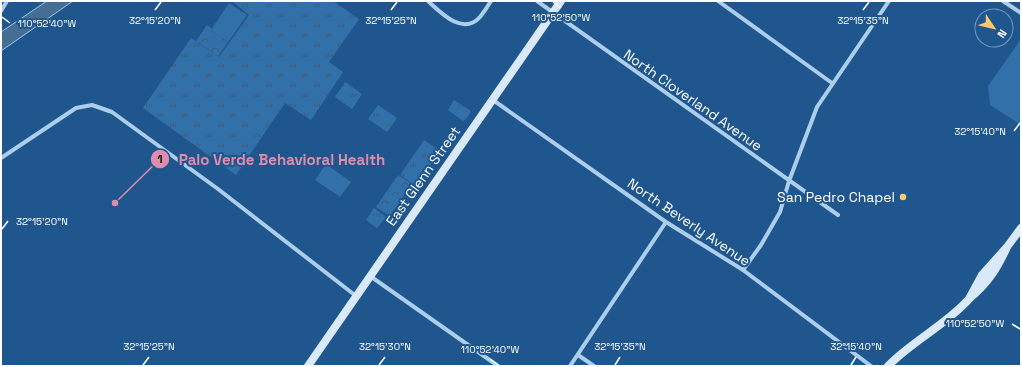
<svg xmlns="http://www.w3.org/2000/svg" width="1022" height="367" font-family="'Space Grotesk',sans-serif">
  <defs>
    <pattern id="grass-tufts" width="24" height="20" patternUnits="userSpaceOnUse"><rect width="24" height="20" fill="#3270aa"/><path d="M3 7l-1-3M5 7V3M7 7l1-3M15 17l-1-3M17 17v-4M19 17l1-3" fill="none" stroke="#425a72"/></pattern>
    <pattern id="forest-crowns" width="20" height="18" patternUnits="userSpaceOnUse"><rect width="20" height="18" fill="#3270aa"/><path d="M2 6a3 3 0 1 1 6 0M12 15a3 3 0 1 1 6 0" fill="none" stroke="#425a72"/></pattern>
  </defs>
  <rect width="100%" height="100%" fill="#1f568d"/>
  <!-- grass -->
  <path fill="url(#grass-tufts)" d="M232,1H333L359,19L329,62L343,72L311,120L285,103L236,175L143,108L191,38L219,57L249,15Z
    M345,82L362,94L352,109L335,97Z
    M454,100L471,111L467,118L463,121L448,110Z
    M378,105L397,118L387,132L368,119Z
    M424,140L440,151L416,186L400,175Z
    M374,208L386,217L377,228L366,220Z"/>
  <!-- forest -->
  <path fill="url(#forest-crowns)" d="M207,25L212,29L211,30L228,42L218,56L196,41Z
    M398,175L412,184L390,216L376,207Z"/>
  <!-- pitch -->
  <path fill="#3270aa" d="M229,3L247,15L228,42L211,30Z
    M1021,39V125L990,105L988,86Z
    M326,164L351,182L340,197L315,180Z"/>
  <!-- water -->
  <path fill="#466d94" stroke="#a0c9ee" d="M47,1H73L1,51V32Z"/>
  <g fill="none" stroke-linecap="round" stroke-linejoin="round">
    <!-- street -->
    <path stroke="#acceec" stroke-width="4" d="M428,1C441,13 463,36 480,17C484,12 488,6 491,1
      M537,1L838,215
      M718,1L832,83
      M1003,1L1021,13
      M1,11L7,1
      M493,100L666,222L743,270L871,366
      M1,158L76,108L92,105L112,112L218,189L356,296
      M743,270L761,245L780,212L789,181L817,107L889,1
      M370,276L498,366
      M578,355L594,366
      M570,366L666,222"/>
    <!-- secondary -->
    <path stroke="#d9e9f9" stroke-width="8" d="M1007,247C997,269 988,283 969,299L982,275L1007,247L1021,228
      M308,366L561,1
      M888,366C912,341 946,325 969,299"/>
  </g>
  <!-- ticks -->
  <path fill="none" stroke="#fff" stroke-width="1.5" d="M553,2L561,8M155,10L161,2M391,10L397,2M863,10L869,2M2,17L10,23M1014,131L1020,123M2,229L8,221M1012,324L1020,329M490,359L498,365M143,365L149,357M379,365L385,357M615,365L620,357M851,365L856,357"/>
  <!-- markers -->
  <circle fill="#fac86c" stroke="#1f568d" stroke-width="1.5" cx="903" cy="197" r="4"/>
  <g text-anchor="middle" stroke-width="4" stroke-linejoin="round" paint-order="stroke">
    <!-- street labels -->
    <g font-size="14" fill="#fff" stroke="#1f568d">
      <text transform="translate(693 100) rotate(35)" y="5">North Cloverland Avenue</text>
      <text transform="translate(423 176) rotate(-55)" y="5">East Glenn Street</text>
      <text transform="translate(689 222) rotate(34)" y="5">North Beverly Avenue</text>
    </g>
    <!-- poi labels -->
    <g font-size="14" fill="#fff" stroke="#1f568d" text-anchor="end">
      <text x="895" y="202">San Pedro Chapel</text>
    </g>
  </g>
  <g font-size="10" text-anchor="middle" fill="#fff" stroke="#1f568d" stroke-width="4" stroke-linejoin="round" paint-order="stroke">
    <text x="561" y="21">110°52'50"W</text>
    <text x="155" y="24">32°15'20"N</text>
    <text x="391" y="24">32°15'25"N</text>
    <text x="863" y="24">32°15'35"N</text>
    <text x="47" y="27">110°52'40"W</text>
    <text x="980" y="135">32°15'40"N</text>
    <text x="42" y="225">32°15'20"N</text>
    <text x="975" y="327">110°52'50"W</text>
    <text x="149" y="350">32°15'25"N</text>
    <text x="385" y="350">32°15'30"N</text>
    <text x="620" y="350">32°15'35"N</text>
    <text x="856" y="350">32°15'40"N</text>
    <text x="490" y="353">110°52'40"W</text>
  </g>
  <!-- callouts -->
  <path fill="none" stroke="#e08cad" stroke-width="1.5" d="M115 203L160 159"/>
  <g fill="#e08cad" stroke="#1f568d" stroke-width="1.5">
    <circle cx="115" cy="203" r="4"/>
    <circle cx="160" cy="159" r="10"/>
  </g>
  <g font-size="12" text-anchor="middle" font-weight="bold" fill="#111">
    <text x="160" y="163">1</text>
  </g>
  <g font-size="15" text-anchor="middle" font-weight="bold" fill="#e08cad" stroke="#1f568d" stroke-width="4" stroke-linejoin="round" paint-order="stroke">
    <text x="282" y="165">Palo Verde Behavioral Health</text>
  </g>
  <!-- border -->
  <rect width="1022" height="367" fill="none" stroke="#ffffff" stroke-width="4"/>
  <!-- north arrow -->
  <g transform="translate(994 28) rotate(125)"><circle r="19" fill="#1f568d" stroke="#799abb"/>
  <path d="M0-3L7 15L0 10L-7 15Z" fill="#fac86c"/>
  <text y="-6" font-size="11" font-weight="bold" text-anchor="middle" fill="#ffffff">N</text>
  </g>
</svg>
